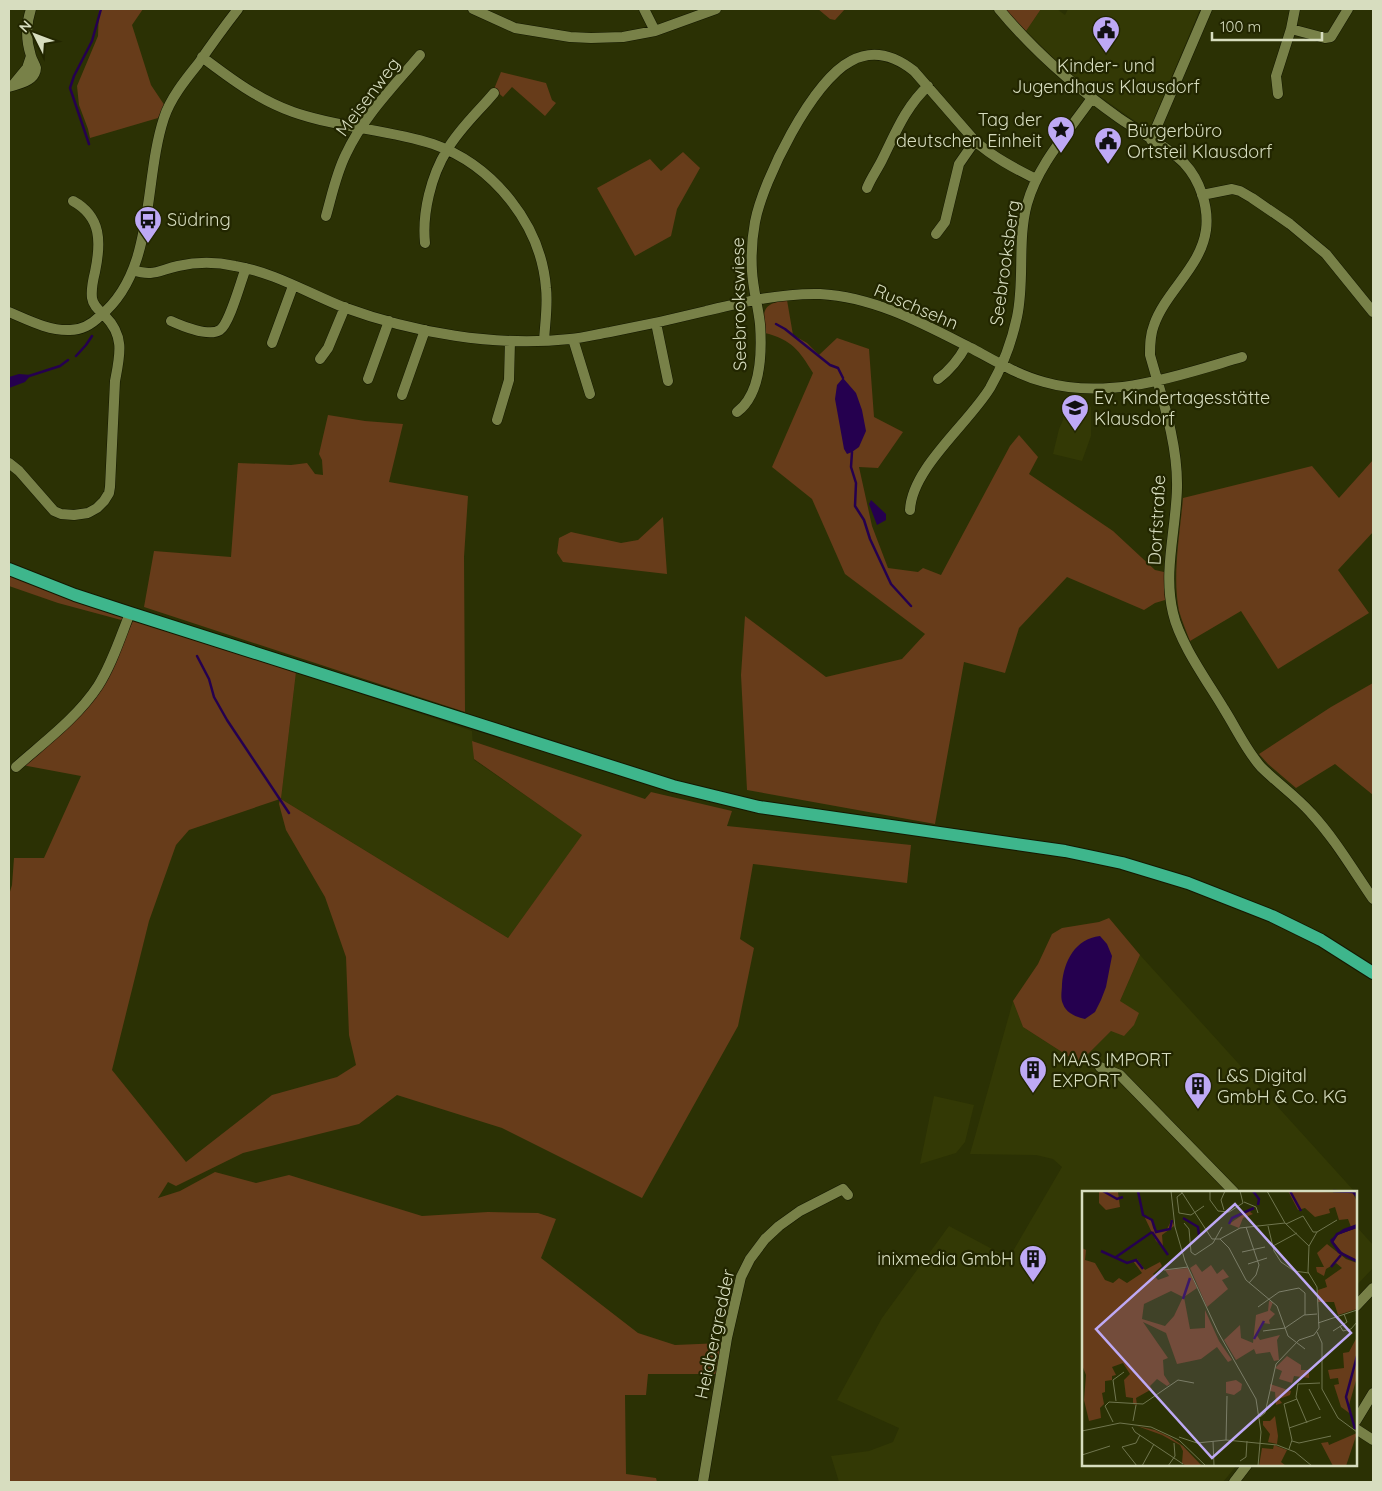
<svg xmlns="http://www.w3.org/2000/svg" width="1382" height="1491" font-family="Quicksand,sans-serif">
  <rect width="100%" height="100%" fill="#2b3104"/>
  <!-- built -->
  <path fill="#333905" d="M1041,9H1057L1065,15L1068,9H1200L1149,131L1074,78L1026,31Z
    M1065,401L1086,402L1091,407V436L1082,461L1053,454L1059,429L1063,420Z
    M296,672L472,731L474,760L583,835L508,938L281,799Z
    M1140,955L1355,1192H1083V1465H1237L1223,1482H839L831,1456L869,1451L893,1442L899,1428L837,1400L882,1318L949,1226L1009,1258L1062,1167L1053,1159L1036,1155L970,1154L1013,1001L1023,1027L1079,1063L1111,1031L1120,1001Z
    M934,1096L974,1105L965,1142L956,1153L920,1164Z
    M1356,1226L1373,1245V1268L1356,1286Z"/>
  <!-- green -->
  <path fill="#673c1a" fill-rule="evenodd" d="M99,9H143L132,25L151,85L165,106L158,118L90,138L88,129L79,105L77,86L98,36Z
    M818,9H845L835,20L830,19Z
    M1005,9H1041L1026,31Z
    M501,72L546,83L552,100L556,103L545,116L512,87L503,97L494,89Z
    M683,152L700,168L677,209L671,236L635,256L597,188L650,159L661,171Z
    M787,300L793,335L807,343L819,355L837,338L869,349L874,417L903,432L878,468L859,467L872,526L888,568L918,572L923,568L941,575L1010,446L1019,435L1038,457L1029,474L1113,531L1155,570L1164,572L1165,600L1155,603L1144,610L1067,577L1019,628L1005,673L964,662L935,824L747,790L741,675L745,616L826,677L902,659L925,634L845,574L812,499L772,467L813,373C799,350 792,340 765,333C763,309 762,304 787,300Z
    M328,415L365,421L403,424L389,482L468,496L464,557L465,712L144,607L154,551L231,557L238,463L291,465L307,463L315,474L323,475L322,460L319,454Z
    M1373,460V532L1338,570L1369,613L1278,669L1241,611L1190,641C1186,631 1182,621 1179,611C1172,575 1180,534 1183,498L1312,466L1339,498Z
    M663,517L667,574L563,562L557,553L559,538L571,532L621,543L638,540Z
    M9,572L124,615L125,621L58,603L9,586Z
    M134,619L296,672L281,799L508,938L582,835L474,759L472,741L645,799L651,792L732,811L727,826L911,845L907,883L753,864L740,939L754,948L738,1026L642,1198L502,1128L397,1095L359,1124L243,1153L176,1186L168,1182L158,1198L180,1191L215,1172L256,1183L289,1175L422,1216L488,1212L538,1213L556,1219L541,1258L638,1333L675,1345L722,1343L717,1374H648L646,1395H625L626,1474L656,1478L657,1482H9V895L12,885L14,858H44L81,776L22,765L83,708L110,668ZM280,799L279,804L286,830L325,897L346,957L349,1035L356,1065L337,1077L272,1095L186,1162L112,1070L149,921L176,845L189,830Z
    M1373,683V795L1335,764L1296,788L1268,764L1259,754L1331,707Z
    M1109,918L1140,955L1120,1001L1139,1013L1134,1025L1124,1036L1111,1031L1079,1063L1023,1027L1013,1001L1038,964L1052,934L1062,928L1099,922Z"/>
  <!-- water -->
  <path fill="#25004f" d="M19,374L31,375L25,382L9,388V377Z
    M843,378L856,393L862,410L866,431L859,447L852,452L847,454L844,449L835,399L837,385Z
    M871,500L886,514V520L877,525L869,504Z
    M1100,936L1107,944L1112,956L1106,987L1101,1000L1095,1012L1085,1019C1076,1017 1066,1013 1063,1004C1060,998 1062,991 1062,984C1064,961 1075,939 1100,936Z"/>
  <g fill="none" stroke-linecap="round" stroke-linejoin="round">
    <!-- stream -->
    <path stroke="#25004f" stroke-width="2.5" d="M89,144L70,88L74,76L92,41L101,9
      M776,324L785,329L830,365L838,368L843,378
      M76,356L86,345L92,336
      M29,376L60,366L68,360
      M852,452L851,467L856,483L855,506L864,520L870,539L891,584L911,606
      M197,656L209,679L214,697L227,720L289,813"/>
    <defs>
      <path id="minor" d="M473,9L515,28L570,37L591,38L623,37L655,31L716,9
        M644,9L655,31
        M999,9C1033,50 1075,87 1119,118C1139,132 1167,146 1184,163C1200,180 1209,207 1206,230C1201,267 1166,291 1154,325C1150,335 1150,345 1150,355C1162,398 1178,443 1177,488C1176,530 1163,572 1173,613C1180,644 1208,682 1224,709C1236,728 1246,750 1261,767C1277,783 1296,796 1311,813C1335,839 1353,870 1373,899
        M1291,29L1325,38L1331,37L1348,9
        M202,57C231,79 259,100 293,112C338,128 387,129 433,144C493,165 541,224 546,288C548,305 545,323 544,341
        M13,85L27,68L31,56
        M9,87C16,84 24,84 31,78C34,76 36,71 36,68C35,64 32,60 31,56C26,41 26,24 31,9
        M1278,94L1276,76L1291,29L1295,9
        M1151,140L1207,9
        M867,188C871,178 877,170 882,160C895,134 906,106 928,86
        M1202,195L1232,189L1240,191L1252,198L1290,224L1326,254L1373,312
        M326,216C332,195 336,174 346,154C363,117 394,86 420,55
        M936,234L945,222L959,164L975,141
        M425,243C422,213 431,176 447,150C459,129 479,111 494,93
        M133,270C153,277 159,270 178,266C196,262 217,262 235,266C273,272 308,293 343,307C414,333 495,347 570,339C584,338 597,334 610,332C642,326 674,319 706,311C744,302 781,293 820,294C875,297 924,324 971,348C995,361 1018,375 1044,382C1110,401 1180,375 1242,357
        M9,312C28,320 49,331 70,330C82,330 92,324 100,316C156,271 143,181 164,118C170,99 185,80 198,64C211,45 224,27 238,9
        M171,321C182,326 209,337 220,330C230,323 241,280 246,268
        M656,323L668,381
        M573,339L590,394
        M272,343L293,286
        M320,359L328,348L345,307
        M368,379L389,321
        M938,379C950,370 959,359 966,346
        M402,395L425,330
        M737,412C761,394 762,352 760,324C758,306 753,289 752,271C751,255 752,238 755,222C763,180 812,81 851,61C873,49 895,56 914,71L975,141C993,157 1014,168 1036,179
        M497,420L509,380L510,341
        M9,463L19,471L54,511L61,514L74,515L88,513L97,508L104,501L109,493L110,487L115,381C120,355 125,336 105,316C100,311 93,306 92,298C91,290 93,280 95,272C101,243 102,217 73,201
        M910,510C912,468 968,424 990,388C1002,367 1012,341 1017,317C1025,280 1017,241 1027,204C1038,164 1069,131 1092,98
        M16,767C44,742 77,718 98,686C112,664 120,638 130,613
        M1100,1067L1120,1075L1234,1192
        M1356,1306L1373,1288
        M1356,1421L1373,1393
        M1356,1429L1373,1440
        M703,1482L727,1338L741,1277L750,1259L765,1239L779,1226L800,1211L843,1189L848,1195
        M1234,1482L1247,1465"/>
      <path id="major" d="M9,569L75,595L130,613L673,786L759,807L1065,851L1122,863L1188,883L1272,916L1321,940L1373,973"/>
    </defs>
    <!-- minor casing -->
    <use href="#minor" stroke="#141800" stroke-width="11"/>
    <!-- major casing -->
    <use href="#major" stroke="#141800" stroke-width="14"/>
    <!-- minor -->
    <use href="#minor" stroke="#788148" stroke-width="10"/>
    <!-- major -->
    <use href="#major" stroke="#3eb68c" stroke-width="12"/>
  </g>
  <!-- icons -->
  <defs>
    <symbol id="civic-pin" viewBox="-11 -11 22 30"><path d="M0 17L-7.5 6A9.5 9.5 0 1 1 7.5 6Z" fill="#bea9f5" stroke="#222600"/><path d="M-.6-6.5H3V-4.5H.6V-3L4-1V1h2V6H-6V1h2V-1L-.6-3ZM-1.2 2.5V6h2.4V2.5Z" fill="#111"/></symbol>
    <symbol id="sight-pin" viewBox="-11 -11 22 30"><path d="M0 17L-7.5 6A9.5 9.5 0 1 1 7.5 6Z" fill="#bea9f5" stroke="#222600"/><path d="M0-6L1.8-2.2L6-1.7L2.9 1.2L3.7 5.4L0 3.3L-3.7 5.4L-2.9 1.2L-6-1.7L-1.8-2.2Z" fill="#111"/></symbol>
    <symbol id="bus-pin" viewBox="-11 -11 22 30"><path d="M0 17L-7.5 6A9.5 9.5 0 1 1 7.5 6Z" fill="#bea9f5" stroke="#222600"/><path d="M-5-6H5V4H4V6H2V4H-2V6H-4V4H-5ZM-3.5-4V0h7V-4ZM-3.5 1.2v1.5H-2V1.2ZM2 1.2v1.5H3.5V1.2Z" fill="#111"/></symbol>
    <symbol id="school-pin" viewBox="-11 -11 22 30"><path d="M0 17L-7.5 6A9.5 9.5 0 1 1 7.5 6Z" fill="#bea9f5" stroke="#222600"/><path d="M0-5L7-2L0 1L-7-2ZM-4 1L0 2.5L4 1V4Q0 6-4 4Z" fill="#111"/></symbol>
    <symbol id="building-pin" viewBox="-11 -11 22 30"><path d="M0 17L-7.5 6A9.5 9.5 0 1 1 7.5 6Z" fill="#bea9f5" stroke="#222600"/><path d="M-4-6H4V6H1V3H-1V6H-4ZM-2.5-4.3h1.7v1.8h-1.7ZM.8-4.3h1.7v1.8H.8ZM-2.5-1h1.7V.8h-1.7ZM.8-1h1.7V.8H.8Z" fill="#111"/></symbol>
  </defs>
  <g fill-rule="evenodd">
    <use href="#civic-pin" x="1090" y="14" width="32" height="43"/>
    <use href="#sight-pin" x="1045" y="114" width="32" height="43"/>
    <use href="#civic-pin" x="1092" y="125" width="32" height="43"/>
    <use href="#bus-pin" x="132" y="204" width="32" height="43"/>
    <use href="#school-pin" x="1059" y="392" width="32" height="43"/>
    <use href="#building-pin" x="1017" y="1054" width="32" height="43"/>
    <use href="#building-pin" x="1182" y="1070" width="32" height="43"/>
    <use href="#building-pin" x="1017" y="1243" width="32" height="43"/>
  </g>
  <g text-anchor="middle" stroke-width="4.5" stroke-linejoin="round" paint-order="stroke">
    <!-- poi labels -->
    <g font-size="18" fill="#d7ddbf" stroke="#222600" text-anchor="start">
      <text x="1106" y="72" text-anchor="middle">Kinder- und<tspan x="1106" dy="21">Jugendhaus Klausdorf</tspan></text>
      <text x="1042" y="126" text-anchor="end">Tag der<tspan x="1042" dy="21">deutschen Einheit</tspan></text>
      <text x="1127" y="137">Bürgerbüro<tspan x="1127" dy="21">Ortsteil Klausdorf</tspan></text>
      <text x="167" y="226">Südring</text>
      <text x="1094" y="404">Ev. Kindertagesstätte<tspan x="1094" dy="21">Klausdorf</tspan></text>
      <text x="1052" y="1066">MAAS IMPORT<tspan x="1052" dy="21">EXPORT</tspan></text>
      <text x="1217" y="1082">L&amp;S Digital<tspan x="1217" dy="21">GmbH &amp; Co. KG</tspan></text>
      <text x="1014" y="1265" text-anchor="end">inixmedia GmbH</text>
    </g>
    <!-- street labels -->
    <g font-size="18" fill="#d7ddbf" stroke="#222600">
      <text transform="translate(368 97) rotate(-53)" y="6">Meisenweg</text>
      <text transform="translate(1005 263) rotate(-82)" y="6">Seebrooksberg</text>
      <text transform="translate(739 304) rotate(-91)" y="6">Seebrookswiese</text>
      <text transform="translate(916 307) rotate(23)" y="6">Ruschsehn</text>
      <text transform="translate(1157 520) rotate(-87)" y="6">Dorfstraße</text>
      <text transform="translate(715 1334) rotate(-78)" y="6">Heidbergredder</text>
    </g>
  </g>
  <!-- overview -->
  <g transform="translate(1082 1191)">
    <rect width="275" height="275" fill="#2b3104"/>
    <path d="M17,0L36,1L38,16L24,19L17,12ZM206,0L271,2L275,11V33L269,36L266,28L257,29L253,16L247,18L248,22L233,26L223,17L216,19ZM172,16L168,21L171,23L161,27L157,37L147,33ZM63,27L70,29L71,37L76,41L85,38L90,28L92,35L80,44L81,56L74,50ZM275,37V69L260,62L251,50L257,43ZM245,53L264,68L275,72V118L256,124L252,111H236V99L245,96L243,89L260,77L254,72L244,78L242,85L235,81L234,76H242L235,62ZM0,57L4,59L3,69L13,72L23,89L31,92L37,87L45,92L60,82L51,70L55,68L63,79L78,71L80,75L71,83L76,89L87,85L83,79L106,77L115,97L102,106L108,138L123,137V119L137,150L150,169L146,171L135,156L119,168L95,173L84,142L61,131L86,167L81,169L82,184L88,193L85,195L75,188L68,195L70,198L54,207L55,214L51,213V207L44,206L42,189L48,183L41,172L30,176L34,184L30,185V189L23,190V201L20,202L22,213L18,217L19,227L7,230L2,209L4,184L0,174ZM89,100L101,106L92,125L83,135L60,128L62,113ZM114,73L120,81L129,74L135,83L141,78L147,86L140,89L146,98L125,116L108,77ZM187,110L191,111L188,119L193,123L187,129L188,133L181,132L174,143L178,149L198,144L195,149L197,169L192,170L188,161L174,163L172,158L154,169L142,149L158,134L159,147L171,152L174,124L186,120ZM275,146V186L267,214L270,224L259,216L252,194L257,193L256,187L248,188L246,179L262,177L261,162L267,161ZM205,165L219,174V179H227V187L212,185L210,192L197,188L200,180L193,177ZM154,189L160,193L159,199L152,204L144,202V191ZM188,193L209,200L208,204L197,208L200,212L194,214L193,201L188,200ZM193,225L196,245L195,253L186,251L188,243L181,234V230H188ZM55,235L73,239L88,246L101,255L120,275H104L100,272L101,260L98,254L80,244ZM275,242L264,275H251L239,252L246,251L247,254ZM192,254L205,259L199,271L204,275H177L180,257L191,258Z" fill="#673c1a" fill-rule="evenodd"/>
    <path d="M275,33V37L255,44L251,50L257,59L275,72L256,62L248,49L261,38Z" fill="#25004f"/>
    <path fill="none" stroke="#25004f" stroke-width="2.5" d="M21,0L35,8L41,6M56,0L61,24L70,29L74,41L88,38L90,29M171,0L177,8L176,14M208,0L219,20M251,0L271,1L275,5M101,27L116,36L117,44M147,33L150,27L172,17M275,35L255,43L250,51L259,62L275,70M70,41L86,64M19,60L45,72L54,69L61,78M34,66L70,41M249,76L259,64M101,108L108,87M172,148L182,130M273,238L264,206L275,165"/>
    <path fill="none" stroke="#70764f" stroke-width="1" d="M89,0L93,36L103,70L136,141L174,208L179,241L176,275M99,0L130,48H138L158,37L203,32M128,0V9L136,20L147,21L161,12L158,0M100,2L95,6L97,22L109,24L122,15M162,11L174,16L176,22M142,19L139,9L143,0M102,32L107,38L109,61L113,64L131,52L140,36M204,33L221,25L231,41H235L227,55M186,35L192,60L199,71L212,80L227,82M164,36L177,74L174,84L167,92M235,41L255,29M138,48L147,57L164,89L195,115L206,145L223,158M191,55L215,42M160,61L183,56M166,73L185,67M82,79L106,76M176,116L197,101L217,97L223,102V124M236,132L275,119M258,135L261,140L269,138L275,131M181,140L203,137L222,124L235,123M251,140L265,131L262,123M235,141L240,152V198L256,227L275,241M227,198L238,219M34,210L31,189L42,181M178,226L183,222L194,173L217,149L232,144L237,137L235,96L226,81L227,55L203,32L185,0M51,230L54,214M31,231L23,215L27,211L61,213L96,189L112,192M225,232L214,206L216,193L238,192M50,236L53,241L101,273M207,237L239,226M0,240L38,232L69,236L97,249L124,275M97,246L115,252L144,249L195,254L213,261L230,275M144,249L145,205M131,250L132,275M210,250L217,252L249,245M207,258L210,249L202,213L215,208M0,264L28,255M158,270L164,266L165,250M55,275L40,256L54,252L58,244M60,275L72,253M86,275L93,265L92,252"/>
    <path fill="#bea9f5" fill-opacity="0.15" stroke="#bea9f5" stroke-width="2.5" d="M153,13L269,142L130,267L14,138Z"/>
    <rect width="275" height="275" fill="none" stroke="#d7ddbf" stroke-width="2.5"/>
  </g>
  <!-- border -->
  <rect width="1382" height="1491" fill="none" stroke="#d7ddbf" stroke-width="20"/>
  <!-- north arrow -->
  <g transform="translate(35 35) rotate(312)" stroke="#222600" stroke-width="4" paint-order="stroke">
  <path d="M0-4L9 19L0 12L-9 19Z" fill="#d7ddbf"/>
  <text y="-8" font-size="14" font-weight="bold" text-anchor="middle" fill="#d7ddbf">N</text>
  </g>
  <!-- scale -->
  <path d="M1212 32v8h110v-8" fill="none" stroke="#d7ddbf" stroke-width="2.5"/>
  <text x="1220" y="32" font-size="15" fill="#d7ddbf" stroke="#222600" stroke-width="4" paint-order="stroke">100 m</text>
</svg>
